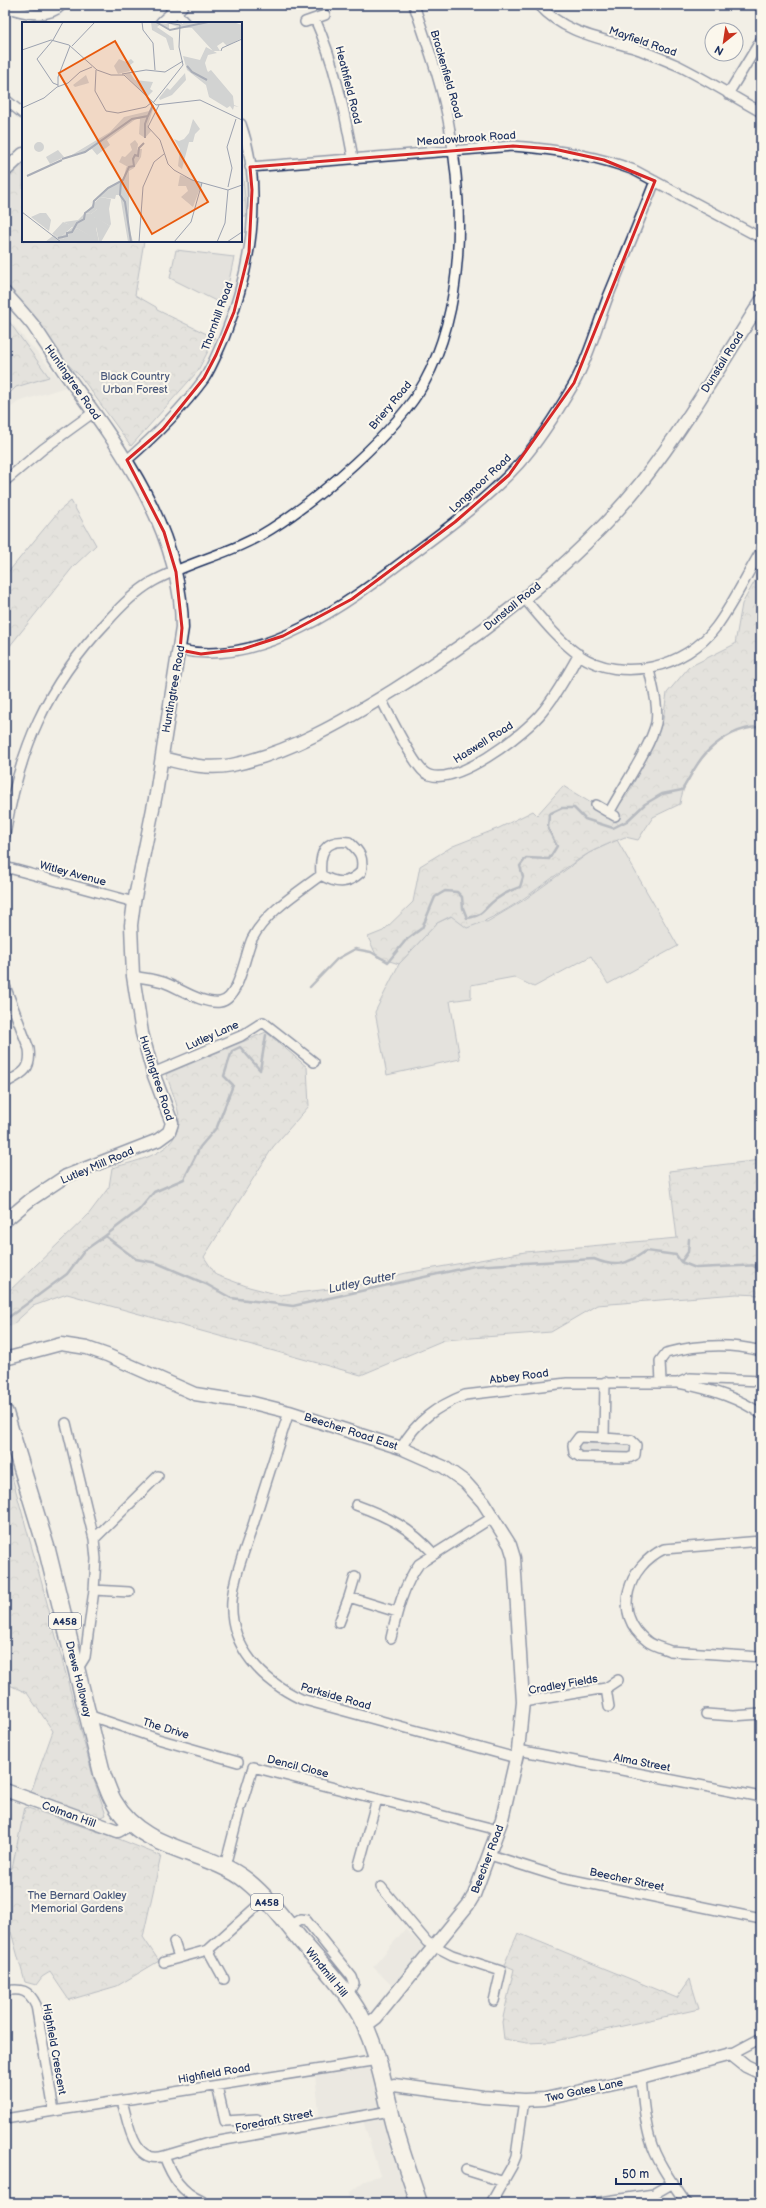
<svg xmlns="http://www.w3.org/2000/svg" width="766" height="2208" font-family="'Balsamiq Sans',sans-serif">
  <defs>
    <pattern id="forest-crowns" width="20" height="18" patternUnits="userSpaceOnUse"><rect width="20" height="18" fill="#d2d3d2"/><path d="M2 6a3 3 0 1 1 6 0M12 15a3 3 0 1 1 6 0" fill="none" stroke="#b4b5b7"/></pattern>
  </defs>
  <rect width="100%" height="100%" fill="#f2efe6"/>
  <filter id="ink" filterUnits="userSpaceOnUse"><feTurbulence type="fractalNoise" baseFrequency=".025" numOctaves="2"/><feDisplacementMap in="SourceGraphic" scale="8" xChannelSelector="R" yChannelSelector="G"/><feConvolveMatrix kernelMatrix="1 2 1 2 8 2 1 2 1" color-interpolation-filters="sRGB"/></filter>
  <g filter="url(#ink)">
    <!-- built -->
    <path fill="#e2e1dc" d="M5,315L66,387L18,402L5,412Z
      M5,1799L25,1807L12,1869L5,1870Z
      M405,1929L427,1950L394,1988L373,1967Z
      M374,2062L411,2203H350L349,2193L367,2179L380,2176L361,2114L320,2120L315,2075Z"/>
    <!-- grass -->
    <path fill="#d2d3d2" stroke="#768198" d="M176,250L234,257L224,305L170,278Z
      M617,840L678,946L608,984L591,956L534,987L514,977L471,985V998L450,1001L460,1059L387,1075L375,1012L399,964L437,923L452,916L487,922L524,900L589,853Z
      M580,1443L629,1444L632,1446L633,1451L628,1454L580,1452L578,1450Z"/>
    <!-- forest -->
    <path fill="url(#forest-crowns)" stroke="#768198" d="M241,159L247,216H241Z
      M23,160V241H144L135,295L156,307L157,310L215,338L197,372L131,446L81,377L60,357L37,323L5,287V177Z
      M5,316L49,377L16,387L5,398Z
      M71,501L96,545L73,567L5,652V576L58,512Z
      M761,570V727C724,725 684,770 680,804L653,817L638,840L625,837C613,842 600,847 589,853C546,879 516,911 467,928L451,916L437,923L399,964L377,957L368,937L383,931L413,902L420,866L453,846L499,828L533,811L537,815L563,786L611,815L628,794L653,746L663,720L667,693L689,667L735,644L742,604Z
      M266,1032L307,1067L309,1106L273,1147L204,1257L216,1275L249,1287L280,1295L354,1286L406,1273L525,1252L677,1238L669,1171L761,1160V1295L737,1294L597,1305L551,1332L444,1340L361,1375L67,1294L33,1306L11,1326L5,1321V1295L88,1215L109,1187L112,1168C138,1160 179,1154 179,1119C179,1107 170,1086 166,1074Z
      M5,1452L42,1584L94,1780L106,1815L98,1819L31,1792L53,1731L27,1693L5,1683Z
      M25,1807L114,1837L161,1856L143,1937L159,1961L117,1986L69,2000L50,1972L42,1977L36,1985L25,1982L11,1932L5,1931V1870L12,1868Z
      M518,1933L677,1998L690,1979L699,2009L551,2042L527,2043L504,2039L502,2022L514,1969L504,1965Z"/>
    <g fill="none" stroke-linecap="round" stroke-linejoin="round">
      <!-- stream -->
      <path stroke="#707b93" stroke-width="2.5" d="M310,987L337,959L355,949L371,952L388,962L406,940L422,928L435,897L445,891L457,892L462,897L463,908L467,918C484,916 483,909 495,900C503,894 511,890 520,887L523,877L520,866L526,858L549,859L557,846L548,829L549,814L562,808H574L585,819L613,828L627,821L645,804L662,794L682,790C690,778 697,761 708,751C721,738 742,726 761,727
        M105,1236L139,1210L154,1192L184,1179L200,1147L217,1127L233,1085L224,1076L232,1051L240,1047L260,1070L266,1035
        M681,1262L688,1252L689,1239
        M752,1265L761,1271
        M5,1320L67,1274L85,1250L105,1236L136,1259L157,1263L206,1284L231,1298L293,1306L474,1266L594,1259C616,1268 626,1265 646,1251L676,1255L681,1262L696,1268L761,1265"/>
      <defs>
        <path id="street" d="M169,5L185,23
          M539,5C565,34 601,38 637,49C651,54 665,60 679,66C707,80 734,97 761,112
          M5,7C23,13 48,20 62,5
          M315,19C335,64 344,109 353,158
          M305,22L325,15
          M728,94L761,40
          M5,99L23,114
          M250,167L513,146C554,149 595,155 634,170L761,238
          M127,460C156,435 181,410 204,379C212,367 218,351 224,338C250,273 265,192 241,124
          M5,481L43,449L94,412
          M524,598C541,618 558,640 579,655C622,684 686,667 716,627C733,604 746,576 761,551
          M180,650C265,669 354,598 418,550C453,524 489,497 519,464C537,444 560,408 574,384C589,357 597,326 608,297C624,258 640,220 655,181
          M381,699C389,714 412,762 424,772C450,793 527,732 543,711C557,694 568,674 579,654
          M596,805L615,816
          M609,813C622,788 650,748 656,723C659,706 652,685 649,669
          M5,835C19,750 46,686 106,623C119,608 135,592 152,582C190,561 234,553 271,529C317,500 398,431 424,383C465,308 464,207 449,125C442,84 427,44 414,5
          M5,867L134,902
          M133,976C142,978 153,979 163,982C180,988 201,1004 220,1002C239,1000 245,954 252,939C266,912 297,893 321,875C319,853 324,839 349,842C360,852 364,857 361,872C347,885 337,884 321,875
          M5,986L29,1049C32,1070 22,1074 5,1083
          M153,1073L241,1036L263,1022L314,1062
          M661,1382L660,1361L666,1353C696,1345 730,1343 761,1351
          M678,1383C706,1388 738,1397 761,1414
          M289,1412C277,1449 265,1485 254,1522C246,1547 234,1575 232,1601C229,1647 263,1681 301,1699L516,1758
          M66,1423L94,1539L96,1559L94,1590L85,1657L77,1670
          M604,1438L579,1437L573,1445L574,1453L580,1457L629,1458L635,1455L636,1445L631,1440L604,1438L605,1382
          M401,1448C416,1421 437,1406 465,1395L567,1383H678L690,1378L761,1381
          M356,1505C389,1517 410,1528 434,1554
          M94,1539L158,1476
          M761,1541L664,1549C628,1566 611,1614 647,1641C653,1646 663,1648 670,1651L761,1657
          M355,1577L349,1597L397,1612
          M94,1590L129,1592
          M339,1623L349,1597
          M391,1638C397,1612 403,1586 419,1564L493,1517
          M523,1702L606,1688
          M609,1707L606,1688L618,1680
          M706,1714L733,1716L761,1714
          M88,1715L158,1739L238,1762
          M518,1750L761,1797
          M241,1806L253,1767L498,1830
          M490,1855L563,1878L761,1919
          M359,1865L377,1799
          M225,1866L239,1812
          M381,1887L427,1942L452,1955L501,1971L494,2001
          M289,1926L301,1919L306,1920L352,1977L354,1983L347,1996
          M174,1942L179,1957
          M208,1950L224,1979
          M164,1962L208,1950L265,1899
          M5,1991C21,1988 29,1990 36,2005L54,2111L5,2119
          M731,2054L761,2038
          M641,2078C643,2098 644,2119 650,2139C656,2161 673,2184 686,2203
          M217,2086L225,2121L257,2119
          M122,2101C128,2121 133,2166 164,2156C172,2177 181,2192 202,2201
          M54,2111L378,2060
          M164,2156L208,2143L390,2111
          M466,2170L504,2182
          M491,2203L512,2166L516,2156L524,2100
          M594,2203L654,2194L673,2183"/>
        <path id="secondary" d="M162,23L182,5
          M5,171L23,154
          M5,293C14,303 24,314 33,325C44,341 54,357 65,373C121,449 181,529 182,628L156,794L134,902L131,925L133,976L142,1033L153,1073L172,1123L169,1132L158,1140L66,1176L30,1200L5,1221
          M162,758C186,764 207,770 232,765C290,753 344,721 394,690C484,634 573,567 640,484C685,427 722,363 761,301
          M5,1359L61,1344L87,1348L107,1355L195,1394L253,1403L289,1412L401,1448L444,1467L465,1482L483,1502L510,1545L514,1558L523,1702L518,1750L502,1819L474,1895L468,1905L376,2018L365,2026
          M5,1790L118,1831L132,1823
          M385,2087L394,2085L483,2097L524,2100L545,2099L641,2078L731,2054L746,2066L761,2073"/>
        <path id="highway" d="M5,1413L47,1550L103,1777C107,1785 109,1794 114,1802C142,1852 207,1849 247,1881C268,1898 285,1921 302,1942C322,1965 345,1988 360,2015C376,2046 382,2077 390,2110C397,2142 409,2173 419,2203"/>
      </defs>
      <!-- street casing -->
      <use href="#street" stroke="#1b2f5e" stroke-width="12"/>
      <!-- secondary casing -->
      <use href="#secondary" stroke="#1b2f5e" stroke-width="15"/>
      <!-- highway casing -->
      <use href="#highway" stroke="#1b2f5e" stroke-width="19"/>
      <!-- street -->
      <use href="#street" stroke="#fbf7ec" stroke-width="9"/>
      <!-- secondary -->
      <use href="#secondary" stroke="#fbf7ec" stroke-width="12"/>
      <!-- highway -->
      <use href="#highway" stroke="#fbf7ec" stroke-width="16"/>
    </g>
  </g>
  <!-- marked area -->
  <path d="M0 0H766V2208H0ZM513,146L554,149L604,160L655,181L574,383L509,475L455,522L352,599L283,636L243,649L201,654L180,650L182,628L176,572L164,532L127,460L163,429L204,378L216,355L234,312L249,252L252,190L250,167Z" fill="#f2efe6" fill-opacity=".55" fill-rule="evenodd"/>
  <path fill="none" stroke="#d62828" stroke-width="3" stroke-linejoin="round" d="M513,146L554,149L604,160L655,181L574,383L509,475L455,522L352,599L283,636L243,649L201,654L180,650L182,628L176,572L164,532L127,460L163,429L204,378L216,355L234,312L249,252L252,190L250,167Z"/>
  <g text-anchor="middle" stroke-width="4" stroke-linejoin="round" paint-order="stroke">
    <!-- shield labels -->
    <g fill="#fbf7ec" stroke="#5e6b89" stroke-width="1">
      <rect x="49" y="1613" width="32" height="16" rx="3"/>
      <rect x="251" y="1894" width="32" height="16" rx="3"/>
    </g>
    <g font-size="10" font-weight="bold" fill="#1b2f5e">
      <text x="65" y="1625">A458</text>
      <text x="267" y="1906">A458</text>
    </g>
    <!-- street labels -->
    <g font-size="11" fill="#1b2f5e" stroke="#fbf7ec">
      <text transform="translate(643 41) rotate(19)" y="4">Mayfield Road</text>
      <text transform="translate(447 74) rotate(74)" y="4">Brackenfield Road</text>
      <text transform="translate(349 85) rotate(76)" y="4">Heathfield Road</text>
      <text transform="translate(466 138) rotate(-4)" y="4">Meadowbrook Road</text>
      <text transform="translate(217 316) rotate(-70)" y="4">Thornhill Road</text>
      <text transform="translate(722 362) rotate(-58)" y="4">Dunstall Road</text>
      <text transform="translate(73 382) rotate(55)" y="4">Huntingtree Road</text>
      <text transform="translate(390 405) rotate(-50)" y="4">Briery Road</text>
      <text transform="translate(480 483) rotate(-43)" y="4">Longmoor Road</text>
      <text transform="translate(512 606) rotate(-39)" y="4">Dunstall Road</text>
      <text transform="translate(173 689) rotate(-80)" y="4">Huntingtree Road</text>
      <text transform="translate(483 742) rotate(-32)" y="4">Haswell Road</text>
      <text transform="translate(73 873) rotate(15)" y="4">Witley Avenue</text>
      <text transform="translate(212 1035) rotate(-24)" y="4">Lutley Lane</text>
      <text transform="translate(157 1078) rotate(72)" y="4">Huntingtree Road</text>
      <text transform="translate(97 1165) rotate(-23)" y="4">Lutley Mill Road</text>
      <text transform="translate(519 1376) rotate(-7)" y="4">Abbey Road</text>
      <text transform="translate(351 1431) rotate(18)" y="4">Beecher Road East</text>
      <text transform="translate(79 1679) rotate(76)" y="4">Drews Holloway</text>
      <text transform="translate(563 1684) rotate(-10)" y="4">Cradley Fields</text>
      <text transform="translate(336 1696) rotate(16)" y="4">Parkside Road</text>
      <text transform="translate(166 1728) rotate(17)" y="4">The Drive</text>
      <text transform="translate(642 1762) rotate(11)" y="4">Alma Street</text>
      <text transform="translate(298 1766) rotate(14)" y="4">Dencil Close</text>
      <text transform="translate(69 1814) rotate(20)" y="4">Colman Hill</text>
      <text transform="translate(487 1859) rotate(-69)" y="4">Beecher Road</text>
      <text transform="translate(627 1879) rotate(12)" y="4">Beecher Street</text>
      <text transform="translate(327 1972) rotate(51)" y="4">Windmill Hill</text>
      <text transform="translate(55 2049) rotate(80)" y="4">Highfield Crescent</text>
      <text transform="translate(214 2073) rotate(-10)" y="4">Highfield Road</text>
      <text transform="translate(584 2090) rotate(-12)" y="4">Two Gates Lane</text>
      <text transform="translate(274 2120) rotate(-11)" y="4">Foredraft Street</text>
    </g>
    <!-- park labels -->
    <g font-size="11" fill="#49587b" stroke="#fbf7ec">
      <text x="135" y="380">Black Country<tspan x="135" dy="13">Urban Forest</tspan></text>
      <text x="77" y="1899">The Bernard Oakley<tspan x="77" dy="13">Memorial Gardens</tspan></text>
    </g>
    <!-- water labels -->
    <g font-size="12" font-style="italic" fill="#465579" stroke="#fbf7ec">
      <text transform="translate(362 1282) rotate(-12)" y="4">Lutley Gutter</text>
    </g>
  </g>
  <!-- overview -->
  <g transform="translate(22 22)">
    <rect width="220" height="220" fill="#f2efe6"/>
    <path d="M113,118L116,122L115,131L106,145L97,140L100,134L103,135L110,128L108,122ZM12 125a5 5 0 1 1 10 0a5 5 0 1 1-10 0ZM78,175L89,177L87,187H75L69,192L63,191ZM18,191H24L29,198L27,209L9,195ZM72,194L88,204L79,220H41V217L55,206L77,219ZM41,200L51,204L38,216L30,212Z" fill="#d2d3d2"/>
    <path d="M129,0L147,2V8L139,2L135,5L151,16L152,28H148L144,16L130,8ZM142,0H160V2L163,0H211L220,3V16L205,24L201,20L195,24L198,29H191L170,6H159ZM184,25L195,31L186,33L183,41L185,48L186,50L189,48L211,74L212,83L217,85L212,84L211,88L208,84L205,86L187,75L184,63L165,48L161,34L178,38ZM97,37L104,40L109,37L112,40L107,44L108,49L96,52L92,44ZM108,51L113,58L131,60L128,67L131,69L125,75L102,52ZM163,51L164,58L150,73L138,78L137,76L145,66L148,68ZM64,53L67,61L53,65L51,63ZM130,84H132L126,103L129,109L123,116L117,112L118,97H114L85,118L88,123L75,133L70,127L43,137L88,110L102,95L127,89ZM171,97L178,107L173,112L171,120H167L160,147L156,144L158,127L152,117L157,119L162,117L167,111ZM116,127H120L119,135L112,146L107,149V205L111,220H106L98,173H94L93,177L78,175L69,181L86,165L101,158L104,146ZM158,153L180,161L171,185L159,175L166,169L164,164H156ZM75,187H87L89,202L88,204L72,195L78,202L74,206L77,220L55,206L41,217V220H23L32,213L38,216L51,205L42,200L56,198L63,191L69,192Z" fill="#d2d3d2"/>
    <path d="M36,128L42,135L28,142L24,135Z" fill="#d2d3d2"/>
    <path fill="none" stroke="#a9adb7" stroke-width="2" d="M134,0L148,8L186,0M165,44L170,50L185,58M123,116V102L126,94M40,137L63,130L110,97L126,94L131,83M5,154L40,138M99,159L98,173L103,180L109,220M36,216L45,214V211L50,210L55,201L62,197L63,191L71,185L72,179L86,166L101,158L107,145L112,144L111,137L113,133L116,134L117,126L122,121"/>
    <path fill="none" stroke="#9ca2b0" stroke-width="1" d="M120,0L121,8L131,21L133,48M31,18L15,37L31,61L36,63M31,18L41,0M50,24L73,0M0,28L29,18L47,23L75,48L89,53H102L134,83L178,78L220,98M199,29L200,26L220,17M74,48L73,69L84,89L96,91L124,85L130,80M100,52L124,48L143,50L161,39M36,64V55L48,24M131,81L161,43L157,25L158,3L141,0M137,83L126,105L138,118L146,142L152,148L170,158L206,168L220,163M0,86L22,76L35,65L46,61L58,50L70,45M206,165L210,146L205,125L214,97M0,190L39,220M117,220L121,165L132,140L142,132M152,220L169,200L180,161M195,220L203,201L206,168M205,220L220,210"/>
    <path fill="#e8590c" fill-opacity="0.15" stroke="#e8590c" stroke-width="2" d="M93,19L186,180L130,212L37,51Z"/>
    <rect width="220" height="220" fill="none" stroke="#1b2f5e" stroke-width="2"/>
  </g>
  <!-- margin -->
  <rect width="766" height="2208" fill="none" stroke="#fbf7ec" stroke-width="20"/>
  <rect x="10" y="10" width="746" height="2188" fill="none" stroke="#1b2f5e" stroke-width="1.5" filter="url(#ink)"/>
  <!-- north arrow -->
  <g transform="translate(724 42) rotate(210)"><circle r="19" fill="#fbf7ec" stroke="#a1a7b3"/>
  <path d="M0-3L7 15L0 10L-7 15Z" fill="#c8321e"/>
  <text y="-6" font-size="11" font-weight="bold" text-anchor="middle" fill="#1b2f5e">N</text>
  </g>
  <!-- scale -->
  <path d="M616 2178v6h65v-6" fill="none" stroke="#1b2f5e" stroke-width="2"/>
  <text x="622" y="2178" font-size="12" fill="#1b2f5e" stroke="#fbf7ec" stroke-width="3" paint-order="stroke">50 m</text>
</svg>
